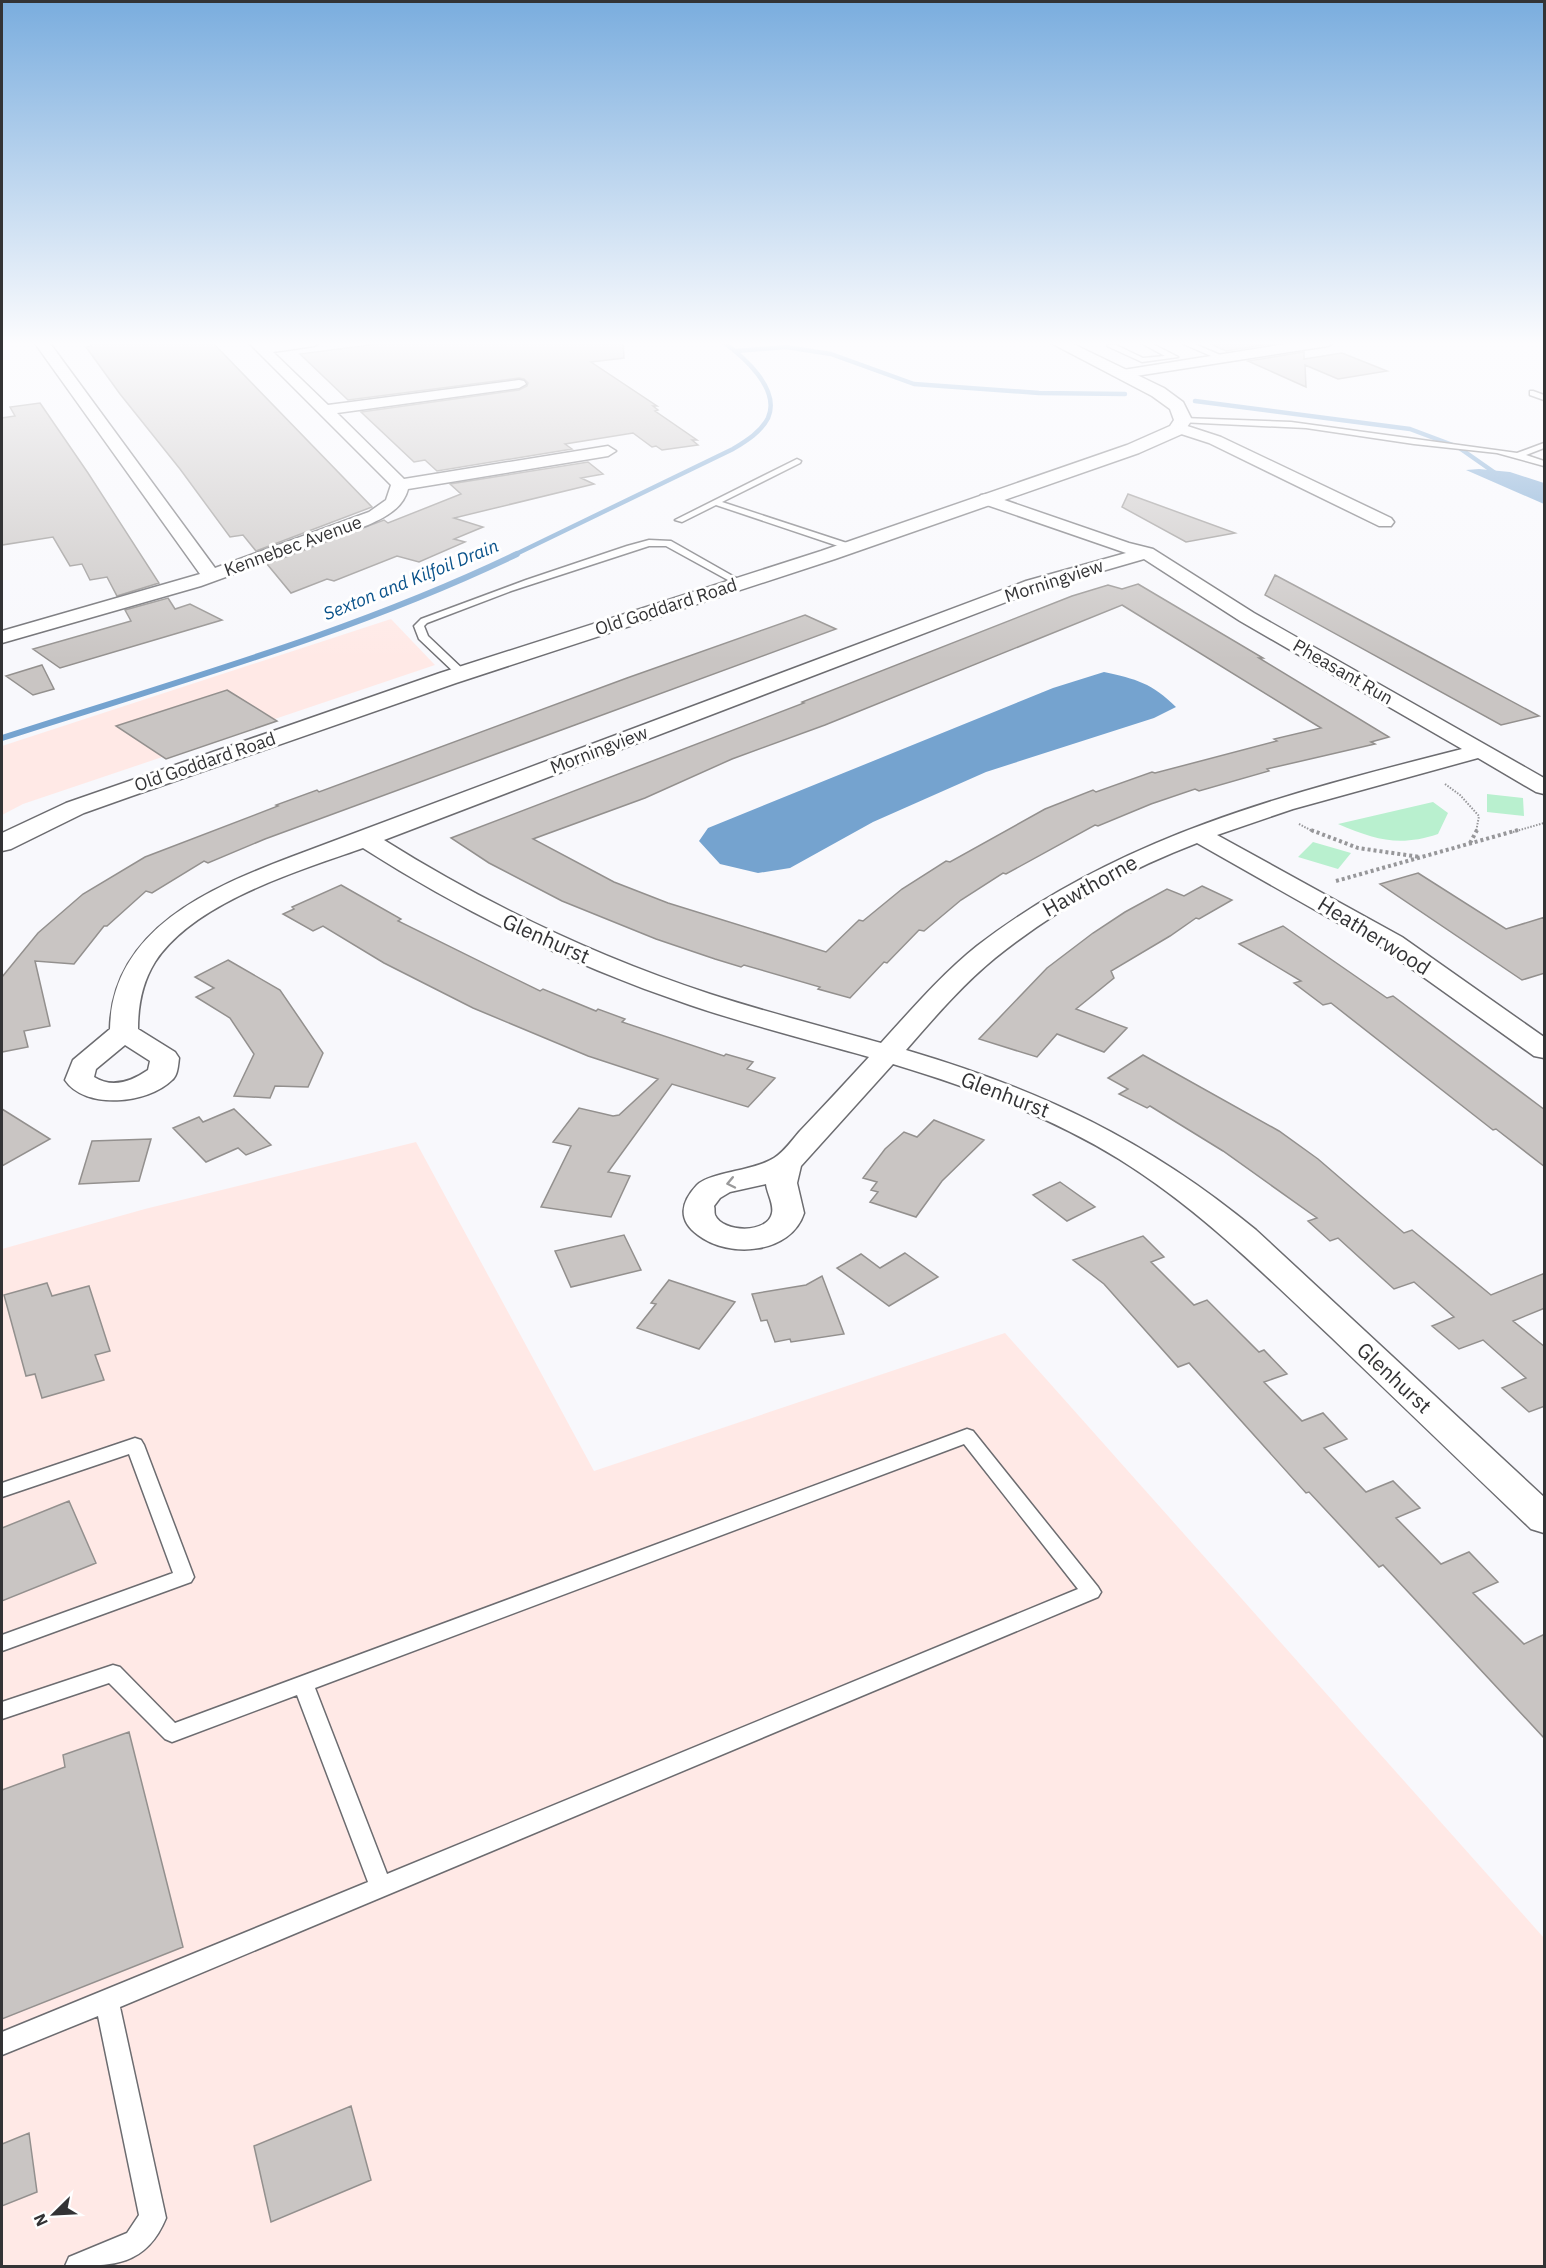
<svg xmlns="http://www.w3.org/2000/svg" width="1546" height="2268" font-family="'IBM Plex Sans',sans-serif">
  <rect width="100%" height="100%" fill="#f8f8fc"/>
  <!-- industrial -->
  <path fill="#ffe9e6" d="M391,619L435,665L23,804L2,815V746Z
    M416,1142L594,1471L1005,1333L1544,1938V2266H2V1249L145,1209Z"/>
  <!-- green -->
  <path fill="#b9f0cf" d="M1487,794L1523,798L1524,816L1487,812Z
    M1433,802L1448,813L1438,834C1399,847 1376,840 1338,824Z
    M1313,842L1351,853L1338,869L1298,857Z"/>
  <!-- water -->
  <path fill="#75a3cf" d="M1479,469L1510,472L1544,483V504L1466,470Z
    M1104,672C1136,679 1152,683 1176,707L1154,718L986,772L873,822L790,868L758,873L720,864L699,841L708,828L1053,688Z"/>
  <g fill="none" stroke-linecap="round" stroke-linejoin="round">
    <!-- stream-far1 -->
    <path stroke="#75a3cf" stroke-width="4.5" d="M736,351L786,347L831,354L914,384L1039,393L1125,394
      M1195,401L1410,429L1458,447L1498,475
      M514,555L733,449C746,441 761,432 768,418C781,389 743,356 723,342"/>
    <!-- stream -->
    <path stroke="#75a3cf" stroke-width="6" d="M2,738C175,682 353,633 517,554"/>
  </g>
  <!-- building -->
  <path fill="#c9c5c3" stroke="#93908e" stroke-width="1.5" fill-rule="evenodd" d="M88,342H212L372,507L256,551L243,535L230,537L180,469L120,394L86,347L92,346Z
    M393,342H623L624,358L591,362L657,406H653L658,410L655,411L697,440H692L698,445L662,450L656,446L652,447L633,433L565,444L572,449L437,471L425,460L414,462L361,412L519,390L527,386L528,383L524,379L519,378L348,400L300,354Z
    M1206,342H1281L1226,351Z
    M1304,352V359L1342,353L1387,371L1338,379L1305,365L1306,387L1248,361Z
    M40,403L88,473L159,583L117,596L107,577L90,580L82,564L70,566L53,537L2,545V418L15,416L10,407Z
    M588,462L603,474L581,478L594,484L454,518L483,527L454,539L465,542L419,562L397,556L334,581L327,579L291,593L267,564L384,520L388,523L461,494L450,484Z
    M1128,494L1235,533L1186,542L1122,507Z
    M1275,575L1420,652L1539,716L1501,725L1265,595Z
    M1138,584L1263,658H1259L1389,737L1371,742L1375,744L1267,769L1269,771L1199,791L1195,789L1151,804L1098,826L1095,825L1006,874L1003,873L961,900L924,931L919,930L887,963L884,962L850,998L818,989L820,987L744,965L741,967L715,959L656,939L562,901L489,863L451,838L804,703L802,702L1072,596L1108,585L1122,589ZM1122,605L1321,728L1274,739L1277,741L1155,773L1152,772L1096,792L1093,790L1045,809L950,862L946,861L902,889L863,921L859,920L826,952L668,903L614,882L533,839L645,798L732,759L825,725Z
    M168,598L175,609L190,604L222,620L60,668L33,649L131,621L125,610Z
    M805,615L836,629L265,839L208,863L204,861L152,893L146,891L107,926H104L74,964L35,961L50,1026L24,1031L28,1047L2,1052V977L38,933L83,894L145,857L278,806L276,805L317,790L319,792L627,678Z
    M42,665L54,689L33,695L6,676Z
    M227,690L277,721L166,759L116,726Z
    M1418,873L1506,929L1545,917V973L1522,980L1380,884Z
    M341,885L401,919L398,921L540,991L543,989L596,1011L598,1009L625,1019L622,1022L724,1056L726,1054L753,1062L747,1069L775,1078L748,1107L672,1084L608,1172L630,1176L611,1217L541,1207L571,1146L553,1142L579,1108L613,1116L619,1115L658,1079L588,1056L473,1008L384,963L323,926L313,931L283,914L294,909L292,907Z
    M1202,886L1232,900L1199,919L1196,918L1170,936L1111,971L1114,978L1076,1009L1127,1028L1104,1052L1057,1034L1037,1057L979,1039L1047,968L1093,933L1125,912L1167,889L1184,896Z
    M1283,926L1387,998L1393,996L1545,1110V1167L1496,1129L1493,1130L1331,1003L1323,1005L1294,983L1301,981L1239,944Z
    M228,960L280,990L323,1053L308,1087L275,1086L270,1098L234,1096L254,1054L230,1018L196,997L214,988L195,977Z
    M1143,1055L1279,1131L1318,1159L1404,1233L1412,1230L1491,1295L1545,1273V1308L1513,1321L1545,1347V1406L1529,1412L1502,1388L1526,1378L1483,1340L1459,1349L1432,1326L1454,1317L1414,1282L1394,1289L1338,1238L1330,1241L1308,1221L1317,1218L1223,1151L1150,1106L1147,1108L1119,1094L1128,1089L1108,1078Z
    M2,1109L50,1139L2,1166Z
    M234,1109L271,1145L246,1155L238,1148L206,1162L173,1128L199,1117L203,1122Z
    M934,1120L984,1140L942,1181L916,1217L870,1202L878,1192L871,1190L877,1182L863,1178L885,1149L904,1132L917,1137Z
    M151,1139L139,1181L79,1184L92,1141Z
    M1060,1182L1095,1207L1067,1221L1033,1195Z
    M624,1235L641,1270L571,1287L555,1251Z
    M1143,1236L1164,1257L1151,1262L1194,1305L1207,1300L1259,1352L1264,1350L1287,1374L1264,1382L1302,1421L1323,1413L1347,1439L1324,1448L1366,1492L1393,1481L1420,1508L1396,1518L1441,1564L1469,1552L1498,1582L1473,1593L1524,1644L1545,1634V1739L1383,1565L1379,1567L1309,1492L1306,1493L1189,1363L1178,1367L1104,1284L1073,1260Z
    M905,1253L938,1277L889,1306L837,1268L861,1254L880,1268Z
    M822,1276L844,1334L791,1342L790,1339L775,1342L767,1320L761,1321L752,1294L806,1285Z
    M669,1280L735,1302L699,1349L637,1328L656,1304L651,1303Z
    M47,1283L52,1296L89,1286L110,1351L95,1355L104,1380L42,1398L35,1374L26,1376L4,1295Z
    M69,1501L96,1563L2,1601V1528Z
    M129,1732L183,1947L2,2019V1790L65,1767L63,1755Z
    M351,2106L371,2180L271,2222L254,2146Z
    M29,2133L37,2192L2,2206V2144Z"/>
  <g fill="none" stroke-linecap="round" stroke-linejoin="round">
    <defs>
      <path id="lane" d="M1139,342H1149L1178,357L1142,362L1107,346L1114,344L1143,358L1165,356Z
        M1179,342H1190L1227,358L1220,360Z
        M1533,391L1544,395V400L1530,395V391Z
        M1183,418L1291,422L1517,453L1544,443V448L1526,455L1544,461V466L1497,453L1414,444L1306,428L1180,422V418Z
        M797,459L801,461L800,463L722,502L853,545V549H847L716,505L682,522L675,520Z
        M649,540L671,541L745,583L737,585L666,546H649L511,591L427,623L424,626L428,636L466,672V676H458L419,639L414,626L421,619L526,580L627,546Z
        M967,1429L973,1431L1098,1587L1101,1592L1098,1597L120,2007L166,2218C146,2267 111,2266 65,2266L69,2257L127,2233L139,2215L98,2016L2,2055V2032L368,1882L297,1695L172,1742L165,1739L109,1683L2,1719V1702L113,1665L120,1667L175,1723ZM964,1444L1078,1589L387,1874L315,1688Z
        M135,1438L141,1440L144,1445L194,1577L191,1582L2,1651V1635L173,1573L129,1454L2,1497V1483Z"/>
      <path id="street" d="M34,342H49L215,568L369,512L386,500L391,485L248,342H321L314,346L273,352L328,405L519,380L524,381L526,384L519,388L337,413L404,479L608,446L616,451L608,456L408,489C403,508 386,517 368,525L201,586L2,643V631L200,574Z
        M1298,342H1335L1328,346L1123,378L1116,374L1123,370Z
        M1178,423L1221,437L1391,518L1394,522L1391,526H1379L1209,443L1172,431L1170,428Z
        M987,494L1129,543L1153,549L1254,613L1544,778V794L1536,792L1478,758L1293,809L1217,835L1402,937L1544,1037V1058L1534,1056L1384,949L1197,843C1124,871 1056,909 995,958C962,985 934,1018 906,1050C1041,1090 1147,1140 1256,1230L1544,1497V1533L1531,1529C1464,1465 1397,1401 1331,1337C1263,1273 1198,1208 1119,1159C1049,1116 972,1088 893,1064L801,1166L797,1183L804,1213C791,1254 729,1259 698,1235C677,1220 681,1202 697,1185C710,1172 754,1171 774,1158C784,1152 792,1140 800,1131C823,1107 846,1082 869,1057C809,1040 749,1025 690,1005C574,966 465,913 363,848C298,871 194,902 155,962C142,983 138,1005 138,1029L175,1052L179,1058C178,1065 178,1075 172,1080C148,1104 85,1110 65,1080L73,1060L110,1029C112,929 210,888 291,857L1026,581L1126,553L981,503L978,499L981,495ZM1144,559L1240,621L1462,749C1289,793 1121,835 977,946C942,974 911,1010 881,1043C824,1027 766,1012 710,994C595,956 486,904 384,840L1040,589ZM125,1045L150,1061L148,1070C132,1081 113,1089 94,1077L96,1069ZM766,1184C767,1193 774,1204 772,1213C768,1234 723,1233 715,1215C714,1212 715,1209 714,1206L720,1198L730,1192Z"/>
      <path id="secondary" d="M1049,342H1069L1164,388L1183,402L1192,420L1182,434L1139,453L835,559L456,683L129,797L84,813L11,849L2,851V833L66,803L440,673L821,551L1127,445L1170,426L1174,420L1170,409L1152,396Z"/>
    </defs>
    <!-- lane casing -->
    <use href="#lane" stroke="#6c6c70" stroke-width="3"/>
    <!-- street casing -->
    <use href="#street" stroke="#6c6c70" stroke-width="3"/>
    <!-- secondary casing -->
    <use href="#secondary" stroke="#6c6c70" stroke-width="3"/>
    <!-- path-far1 -->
    <path stroke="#97979a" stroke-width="2" stroke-dasharray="1.5 1.5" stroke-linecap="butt" d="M1445,784L1460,795L1479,816L1476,832
      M1299,824L1314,832
      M1513,832L1544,823"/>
    <!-- path -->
    <path stroke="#97979a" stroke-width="4" stroke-dasharray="3 3" stroke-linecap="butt" d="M1311,830L1358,848L1420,857
      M1470,843L1477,830
      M1336,881L1518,830"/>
    <!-- lane -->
    <use href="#lane" fill="#fff" fill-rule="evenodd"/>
    <!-- street -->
    <use href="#street" fill="#fff" fill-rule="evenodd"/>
    <!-- secondary -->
    <use href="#secondary" fill="#fff" fill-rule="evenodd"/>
  </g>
  <!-- one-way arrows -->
  <defs><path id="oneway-chevron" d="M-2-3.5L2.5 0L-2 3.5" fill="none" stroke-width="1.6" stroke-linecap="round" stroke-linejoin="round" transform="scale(1.5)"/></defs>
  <use stroke="#99999a" href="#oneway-chevron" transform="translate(731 1183) rotate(168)"/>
  <!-- sky -->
  <linearGradient id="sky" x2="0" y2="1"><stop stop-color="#7aadde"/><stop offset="0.52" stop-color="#fcfcfe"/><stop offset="1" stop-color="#fcfcfe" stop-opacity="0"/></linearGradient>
  <rect width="1546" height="660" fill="url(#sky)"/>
  <g text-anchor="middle" stroke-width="6" stroke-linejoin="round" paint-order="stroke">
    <!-- far-street labels -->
    <g font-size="18" fill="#333335" stroke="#fff">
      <text transform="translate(293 546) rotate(-20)" y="6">Kennebec Avenue</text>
      <text transform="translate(1054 581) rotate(-18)" y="6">Morningview</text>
      <text transform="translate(666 607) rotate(-18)" y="6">Old Goddard Road</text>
      <text transform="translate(1343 672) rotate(30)" y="6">Pheasant Run</text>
      <text transform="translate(599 750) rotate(-21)" y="6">Morningview</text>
      <text transform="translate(205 762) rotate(-19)" y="6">Old Goddard Road</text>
    </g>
    <!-- far-water labels -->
    <g font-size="18" font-style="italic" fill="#09528a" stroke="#fff">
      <text transform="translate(411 580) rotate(-22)" y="6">Sexton and Kilfoil Drain</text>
    </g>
    <!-- street labels -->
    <g font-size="21" fill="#333335" stroke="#fff">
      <text transform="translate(1090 886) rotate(-29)" y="7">Hawthorne</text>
      <text transform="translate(1374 936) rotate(32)" y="7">Heatherwood</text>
      <text transform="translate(546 939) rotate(24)" y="7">Glenhurst</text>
      <text transform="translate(1005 1095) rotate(21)" y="7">Glenhurst</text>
      <text transform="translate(1394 1378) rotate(43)" y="7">Glenhurst</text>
    </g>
  </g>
  <!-- border -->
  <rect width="1546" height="2268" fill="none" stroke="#333335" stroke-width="6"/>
  <!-- north arrow -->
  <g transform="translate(54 2214) rotate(246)" stroke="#ffffff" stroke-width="4.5" paint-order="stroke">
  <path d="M0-4.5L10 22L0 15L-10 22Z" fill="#333335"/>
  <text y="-9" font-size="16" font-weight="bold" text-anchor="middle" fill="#333335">N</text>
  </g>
</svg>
